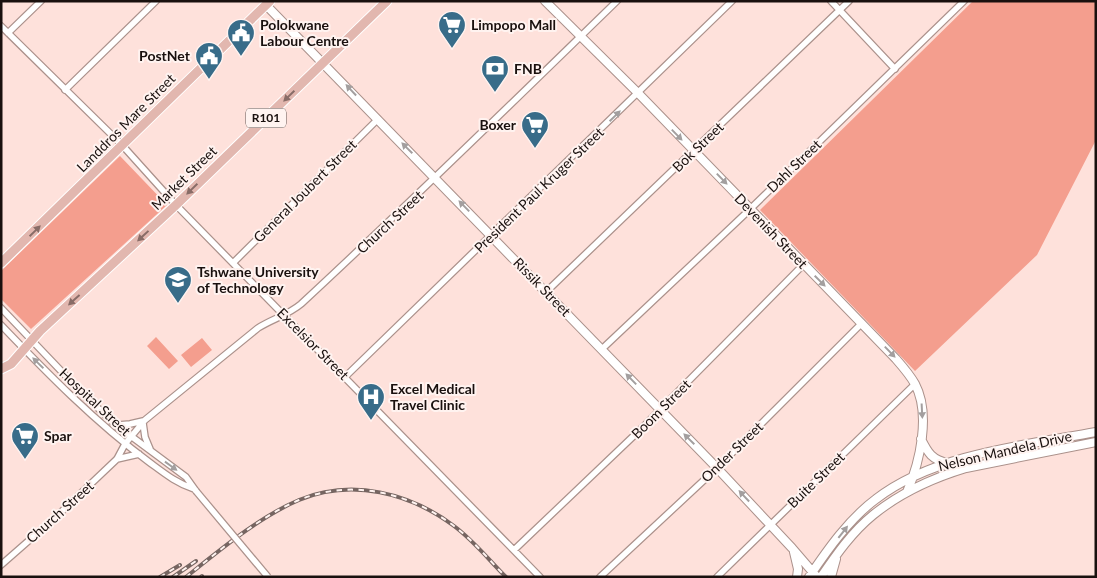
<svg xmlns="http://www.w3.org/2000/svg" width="1097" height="578" font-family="Lato,sans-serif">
  <rect width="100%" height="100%" fill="#fee1db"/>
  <!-- green -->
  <path fill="#f49e8e" d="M973,1H1096V140L1037,255L915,371L760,210Z
    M120,156L167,205L31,329L1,299V271Z
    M156,337L178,361L169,369L147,346Z
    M202,338L212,350L191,367L181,355Z"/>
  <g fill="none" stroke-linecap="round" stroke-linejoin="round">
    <defs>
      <path id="minor" d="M831,1L895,69
        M1,26L122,145L176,205L540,577
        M8,33L41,1
        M65,90L156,1
        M233,263L378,119
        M546,292L849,1
        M1,308L85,396L116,425L186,477L196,491
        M1,325C47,373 95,422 149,462C164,473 176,483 194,489
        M602,349L744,215L964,1
        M345,377L732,1
        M143,423L145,437L150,449
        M118,425L130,424L143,421
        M117,459L139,454
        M514,550L643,427L804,264
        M1,565L58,515L117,459L125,444L145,420L258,328C272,319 288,315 301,304C408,205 512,103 617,1
        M600,577L717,468L862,323
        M717,577L915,384"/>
      <path id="secondary" d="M545,1L638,93L896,359C903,367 910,375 915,384C931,414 920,462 907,492
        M266,5L717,468L792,548L817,577
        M921,439C928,453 932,460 948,463
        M794,552L798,569L797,577
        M809,577C828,549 849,519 876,499C934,454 1025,445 1096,432
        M821,577C836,555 852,532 873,515C900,493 933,478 966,468L1096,442
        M831,577L836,559"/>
      <path id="primary" d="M1,263L270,1
        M1,369L11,364L40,331L176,205L387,1"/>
    </defs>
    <!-- minor casing -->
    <use href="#minor" stroke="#ab918b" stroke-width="8"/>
    <!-- secondary casing -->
    <use href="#secondary" stroke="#ab918b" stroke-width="10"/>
    <!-- primary casing -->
    <use href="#primary" stroke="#fff" stroke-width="11"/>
    <!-- minor -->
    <use href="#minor" stroke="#fff" stroke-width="5.5"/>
    <!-- secondary -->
    <use href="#secondary" stroke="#fff" stroke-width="8"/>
    <!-- primary -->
    <use href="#primary" stroke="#e2b7af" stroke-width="9"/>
    <defs>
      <path id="rail" d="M160,577L180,565
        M173,577L196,561
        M186,577C220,550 259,517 299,500C352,478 410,493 454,526C473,540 489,560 506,577
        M201,577L202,576"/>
    </defs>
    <!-- rail casing -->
    <use href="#rail" stroke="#766561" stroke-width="4"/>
    <!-- rail -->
    <use href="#rail" stroke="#fff3f0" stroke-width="2" stroke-dasharray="5.5" stroke-linecap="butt"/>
    <defs>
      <path id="minor-bridge" d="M196,491L268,577"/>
    </defs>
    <!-- minor-bridge casing -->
    <use href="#minor-bridge" stroke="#ab918b" stroke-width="8" stroke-linecap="butt"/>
    <!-- minor-bridge -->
    <use href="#minor-bridge" stroke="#fff" stroke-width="5.5"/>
  </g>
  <!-- one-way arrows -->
  <defs><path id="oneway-solid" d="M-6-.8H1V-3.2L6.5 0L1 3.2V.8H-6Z" transform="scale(1.25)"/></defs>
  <g fill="#a39f9f">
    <use href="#oneway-solid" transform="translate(351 90) rotate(-133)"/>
    <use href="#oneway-solid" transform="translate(615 116) rotate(-44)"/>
    <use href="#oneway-solid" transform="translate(677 135) rotate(46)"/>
    <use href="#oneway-solid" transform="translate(407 148) rotate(-135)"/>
    <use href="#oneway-solid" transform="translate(722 179) rotate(46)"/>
    <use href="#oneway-solid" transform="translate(464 206) rotate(-134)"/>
    <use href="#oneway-solid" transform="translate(820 281) rotate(45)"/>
    <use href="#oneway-solid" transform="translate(890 352) rotate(46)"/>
    <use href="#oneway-solid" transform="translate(38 363) rotate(-136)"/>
    <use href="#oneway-solid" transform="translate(631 379) rotate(-134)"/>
    <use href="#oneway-solid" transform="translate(922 411) rotate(87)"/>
    <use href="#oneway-solid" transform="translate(689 439) rotate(-135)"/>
    <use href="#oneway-solid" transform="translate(171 466) rotate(36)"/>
    <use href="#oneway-solid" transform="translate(744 496) rotate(-133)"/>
    <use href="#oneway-solid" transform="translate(843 532) rotate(-52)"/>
  </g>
  <g fill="#886c67">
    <use href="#oneway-solid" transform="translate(289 96) rotate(136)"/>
    <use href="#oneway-solid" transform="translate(192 189) rotate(136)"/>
    <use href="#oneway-solid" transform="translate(35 231) rotate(-44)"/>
    <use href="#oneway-solid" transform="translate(143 236) rotate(137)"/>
    <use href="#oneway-solid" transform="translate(74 300) rotate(138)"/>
  </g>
  <!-- icons -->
  <defs>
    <symbol id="supermarket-pin" viewBox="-11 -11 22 30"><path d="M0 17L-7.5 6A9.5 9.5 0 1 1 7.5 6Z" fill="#386c89" stroke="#fff3f0"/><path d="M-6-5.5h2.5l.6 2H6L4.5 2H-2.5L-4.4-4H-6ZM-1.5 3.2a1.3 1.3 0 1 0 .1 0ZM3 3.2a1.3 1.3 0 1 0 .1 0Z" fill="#fff"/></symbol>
    <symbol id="civic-pin" viewBox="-11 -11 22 30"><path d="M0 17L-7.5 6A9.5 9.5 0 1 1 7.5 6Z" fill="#386c89" stroke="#fff3f0"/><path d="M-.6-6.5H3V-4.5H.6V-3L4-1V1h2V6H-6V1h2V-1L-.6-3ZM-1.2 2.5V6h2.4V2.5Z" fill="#fff"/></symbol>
    <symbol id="bank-pin" viewBox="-11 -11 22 30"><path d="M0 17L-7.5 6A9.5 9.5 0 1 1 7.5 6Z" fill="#386c89" stroke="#fff3f0"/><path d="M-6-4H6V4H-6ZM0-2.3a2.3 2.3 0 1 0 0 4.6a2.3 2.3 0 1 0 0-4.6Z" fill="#fff"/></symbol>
    <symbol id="university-pin" viewBox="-11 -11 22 30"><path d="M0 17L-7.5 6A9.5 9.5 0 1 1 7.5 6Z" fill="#386c89" stroke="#fff3f0"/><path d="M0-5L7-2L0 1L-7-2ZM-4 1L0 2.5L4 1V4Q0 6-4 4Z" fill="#fff"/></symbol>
    <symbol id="hospital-pin" viewBox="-11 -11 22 30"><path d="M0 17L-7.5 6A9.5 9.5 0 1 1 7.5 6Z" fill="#386c89" stroke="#fff3f0"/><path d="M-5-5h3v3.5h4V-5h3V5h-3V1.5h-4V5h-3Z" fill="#fff"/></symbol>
  </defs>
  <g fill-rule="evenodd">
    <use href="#supermarket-pin" x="436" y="9" width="32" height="43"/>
    <use href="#civic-pin" x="225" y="17" width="32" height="43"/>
    <use href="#civic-pin" x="193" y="40" width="32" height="43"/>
    <use href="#bank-pin" x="479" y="53" width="32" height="43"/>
    <use href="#supermarket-pin" x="519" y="109" width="32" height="43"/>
    <use href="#university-pin" x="162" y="264" width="32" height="43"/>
    <use href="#hospital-pin" x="355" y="381" width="32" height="43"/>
    <use href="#supermarket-pin" x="9" y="420" width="32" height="43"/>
  </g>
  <g text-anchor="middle" stroke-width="4" stroke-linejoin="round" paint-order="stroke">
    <!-- shield labels -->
    <rect fill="#fff3f0" stroke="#5e5452" stroke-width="1" x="246" y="108.5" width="40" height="19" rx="4"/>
    <g font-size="12" font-weight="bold" fill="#19100e">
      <text x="266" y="122">R101</text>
    </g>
    <!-- poi labels -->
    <g font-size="14" font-weight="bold" fill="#19100e" stroke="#fff3f0" text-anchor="start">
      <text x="260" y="30">Polokwane<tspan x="260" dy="16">Labour Centre</tspan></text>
      <text x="471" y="30">Limpopo Mall</text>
      <text x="190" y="61" text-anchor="end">PostNet</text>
      <text x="514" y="74">FNB</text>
      <text x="516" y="130" text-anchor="end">Boxer</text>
      <text x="197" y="277">Tshwane University<tspan x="197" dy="16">of Technology</tspan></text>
      <text x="390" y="394">Excel Medical<tspan x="390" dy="16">Travel Clinic</tspan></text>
      <text x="44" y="441">Spar</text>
    </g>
    <!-- street labels -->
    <g font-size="14" fill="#19100e" stroke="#fff3f0">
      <text transform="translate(126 123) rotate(-45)" y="5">Landdros Mare Street</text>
      <text transform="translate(698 147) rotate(-44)" y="5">Bok Street</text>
      <text transform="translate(794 166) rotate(-44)" y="5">Dahl Street</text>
      <text transform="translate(184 178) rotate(-44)" y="5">Market Street</text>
      <text transform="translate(539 190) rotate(-44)" y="5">President Paul Kruger Street</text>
      <text transform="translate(305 191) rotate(-45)" y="5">General Joubert Street</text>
      <text transform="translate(390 222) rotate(-43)" y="5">Church Street</text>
      <text transform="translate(771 231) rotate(46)" y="5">Devenish Street</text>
      <text transform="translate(542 287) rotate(46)" y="5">Rissik Street</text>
      <text transform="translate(313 344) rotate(45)" y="5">Excelsior Street</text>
      <text transform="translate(95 402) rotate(43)" y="5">Hospital Street</text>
      <text transform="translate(661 409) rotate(-45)" y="5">Boom Street</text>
      <text transform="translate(1005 451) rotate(-13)" y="5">Nelson Mandela Drive</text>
      <text transform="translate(732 452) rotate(-44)" y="5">Onder Street</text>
      <text transform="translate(816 480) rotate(-44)" y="5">Buite Street</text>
      <text transform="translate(60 512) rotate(-42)" y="5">Church Street</text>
    </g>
  </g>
  <!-- border -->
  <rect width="1097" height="578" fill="none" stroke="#19100e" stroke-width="5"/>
</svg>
